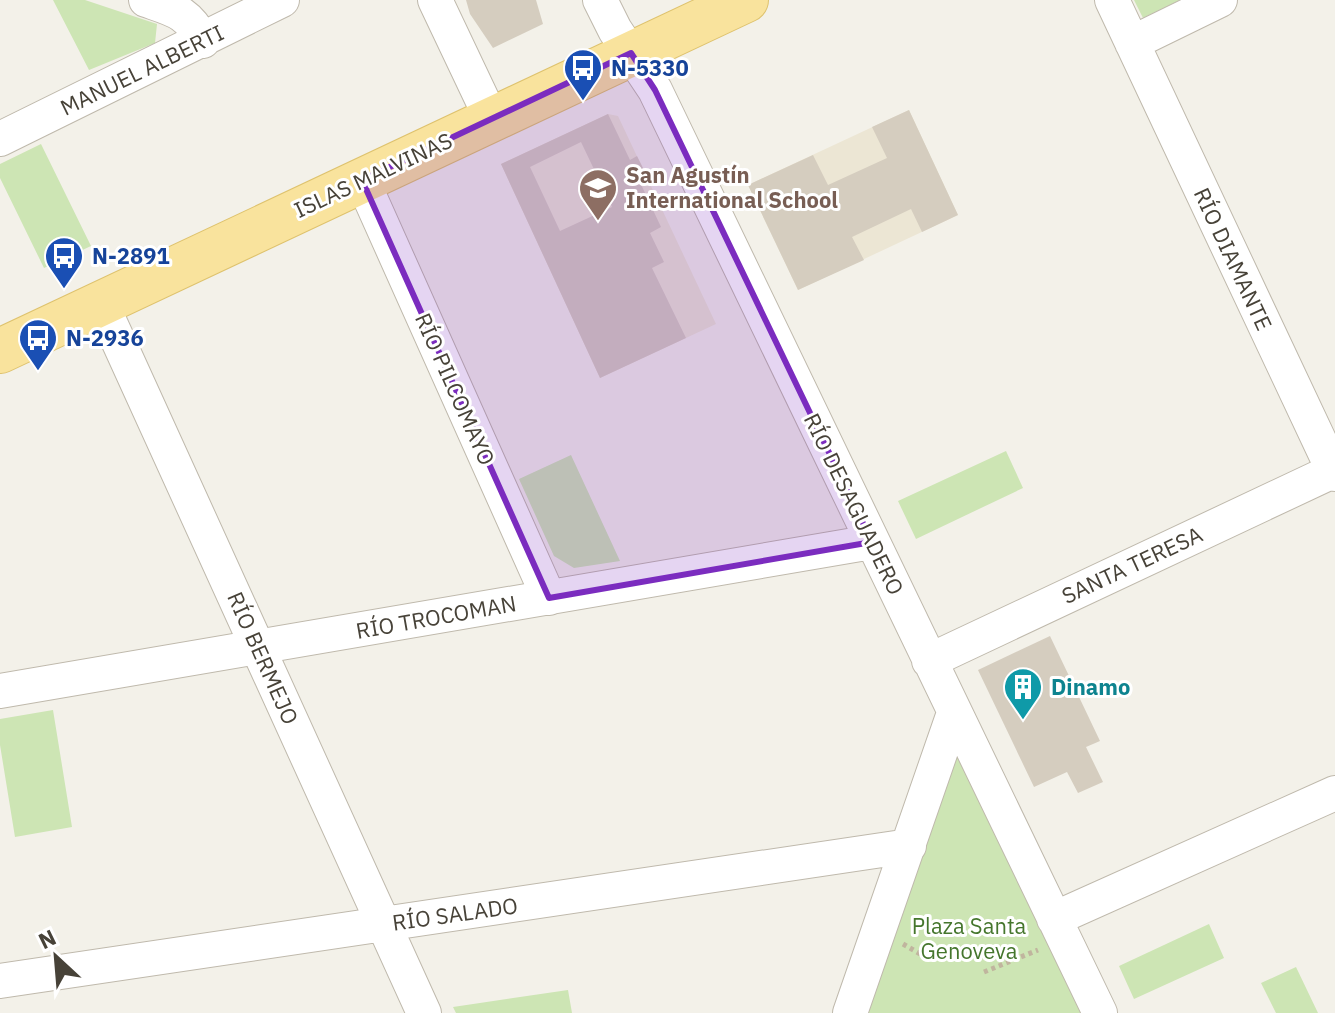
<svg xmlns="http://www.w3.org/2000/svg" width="1335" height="1013" font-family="'IBM Plex Sans',sans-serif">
  <rect width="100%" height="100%" fill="#f3f1e9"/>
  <!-- education -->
  <path fill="#ece6d4" d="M909,110L958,215L798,290L748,185Z
    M608,114L618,116L716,324L600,378L501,164Z"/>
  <!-- green -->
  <path fill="#cde5b4" d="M53,0H85L157,24L155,43L89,70Z
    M1134,0H1180L1143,18Z
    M41,144L91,246L44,268L0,178V164Z
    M1006,451L1023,488L916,539L898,501Z
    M571,455L620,561L574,568L554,556L519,479Z
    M53,710L72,827L15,837L0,745V719Z
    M958,746L1086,1013H863Z
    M1209,924L1224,958L1134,999L1119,966Z
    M1296,967L1318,1013H1276L1261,983Z
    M568,990L572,1013H456L453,1007Z"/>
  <!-- building -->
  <path fill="#d5cdbf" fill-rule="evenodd" d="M466,0H536L543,24L493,48L470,14Z
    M909,110L958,215L922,232L911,209L852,237L864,260L798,290L748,185L813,155L828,185L887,158L872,127Z
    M608,114L630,160L637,156L646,174L638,178L661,227L650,233L664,262L652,268L686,338L600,378L501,164ZM581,142L612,207L560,231L530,167Z
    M1050,636L1100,741L1086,747L1103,782L1078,793L1067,772L1034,787L978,670Z"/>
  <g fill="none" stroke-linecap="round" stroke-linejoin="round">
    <defs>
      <path id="minor" d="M146,0C175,10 188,12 203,41
        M435,0L491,118
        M600,0L615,30L655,90L1100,1013
        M1112,0L1335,474
        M1132,43L1220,0
        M0,139L282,0
        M362,180L549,598
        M101,303L424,1013
        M929,661L1335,470
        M0,691L872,542
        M1054,919L1335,793
        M0,981L909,846
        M850,1013L954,713"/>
      <path id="major" d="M0,351L746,0"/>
    </defs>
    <!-- minor casing -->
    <use href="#minor" stroke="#bfb9ac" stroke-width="36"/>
    <!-- major casing -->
    <use href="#major" stroke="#dec26d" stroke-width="46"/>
    <!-- path -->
    <path stroke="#c0b59e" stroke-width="5" stroke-dasharray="4 4" stroke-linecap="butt" d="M903,944L929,959
      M984,972L1038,950"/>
    <!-- minor -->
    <use href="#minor" stroke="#fff" stroke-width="34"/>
    <!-- major -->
    <use href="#major" stroke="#f9e39d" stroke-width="44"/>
  </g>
  <!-- marked area -->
  <path fill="#7b2cbf" fill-opacity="0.2" stroke="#7b2cbf" stroke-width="6" stroke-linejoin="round" d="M631,53L655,90L872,542L549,598L362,180Z"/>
  <!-- icons -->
  <defs>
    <symbol id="bus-pin" viewBox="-11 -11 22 30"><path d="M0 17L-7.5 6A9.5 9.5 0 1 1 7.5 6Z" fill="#1a4fb4" stroke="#fff"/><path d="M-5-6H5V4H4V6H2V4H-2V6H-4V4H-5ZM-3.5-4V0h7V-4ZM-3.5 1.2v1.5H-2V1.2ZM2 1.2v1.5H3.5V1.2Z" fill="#fff"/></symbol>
    <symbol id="school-pin" viewBox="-11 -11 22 30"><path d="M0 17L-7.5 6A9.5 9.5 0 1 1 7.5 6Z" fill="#8d6e63" stroke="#fff"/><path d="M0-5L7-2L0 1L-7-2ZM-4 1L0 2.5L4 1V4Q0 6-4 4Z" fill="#fff"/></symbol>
    <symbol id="building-pin" viewBox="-11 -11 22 30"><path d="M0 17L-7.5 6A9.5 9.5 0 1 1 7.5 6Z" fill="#0f9aa8" stroke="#fff"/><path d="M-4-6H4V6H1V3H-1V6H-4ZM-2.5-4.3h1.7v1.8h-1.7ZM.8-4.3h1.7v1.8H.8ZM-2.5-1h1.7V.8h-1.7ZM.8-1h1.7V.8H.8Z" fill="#fff"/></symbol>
  </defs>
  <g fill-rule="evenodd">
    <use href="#bus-pin" x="561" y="46" width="44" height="60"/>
    <use href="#school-pin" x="576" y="166" width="44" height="60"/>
    <use href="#bus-pin" x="42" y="234" width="44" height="60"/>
    <use href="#bus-pin" x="16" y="316" width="44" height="60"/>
    <use href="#building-pin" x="1001" y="665" width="44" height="60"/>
  </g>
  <g text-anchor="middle" stroke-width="6" stroke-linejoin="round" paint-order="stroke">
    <!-- transit labels -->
    <g font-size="22" font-weight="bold" fill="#164399" stroke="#fff" text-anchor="start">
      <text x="611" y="76">N-5330</text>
      <text x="92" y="264">N-2891</text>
      <text x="66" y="346">N-2936</text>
    </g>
    <!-- street labels -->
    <g font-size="22" fill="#474238" stroke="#fff">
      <text transform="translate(142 70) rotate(-26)" y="8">MANUEL ALBERTI</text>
      <text transform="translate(373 175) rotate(-25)" y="8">ISLAS MALVINAS</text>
      <text transform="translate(1233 259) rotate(65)" y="8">RÍO DIAMANTE</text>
      <text transform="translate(455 389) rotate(66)" y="8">RÍO PILCOMAYO</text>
      <text transform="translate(854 504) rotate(64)" y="8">RÍO DESAGUADERO</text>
      <text transform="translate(1132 565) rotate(-25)" y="8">SANTA TERESA</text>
      <text transform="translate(436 617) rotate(-10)" y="8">RÍO TROCOMAN</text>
      <text transform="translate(263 658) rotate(66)" y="8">RÍO BERMEJO</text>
      <text transform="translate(455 914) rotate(-8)" y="8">RÍO SALADO</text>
    </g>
    <!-- education labels -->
    <g font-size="22" font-weight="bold" fill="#785e54" stroke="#fff" text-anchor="start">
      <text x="626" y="183">San Agustín<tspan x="626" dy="25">International School</tspan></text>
    </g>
    <!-- culture labels -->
    <g font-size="22" font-weight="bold" fill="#0d838f" stroke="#fff" text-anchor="start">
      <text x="1051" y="695">Dinamo</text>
    </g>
    <!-- park labels -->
    <g font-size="22" fill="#45762d" stroke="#fff">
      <text x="969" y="934">Plaza Santa<tspan x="969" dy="25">Genoveva</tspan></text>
    </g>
  </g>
  <!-- north arrow -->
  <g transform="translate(56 957) rotate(334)" stroke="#ffffff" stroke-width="6" paint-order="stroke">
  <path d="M0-6L14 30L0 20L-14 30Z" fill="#474238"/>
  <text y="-12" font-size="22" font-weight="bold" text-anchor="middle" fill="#474238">N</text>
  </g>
</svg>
